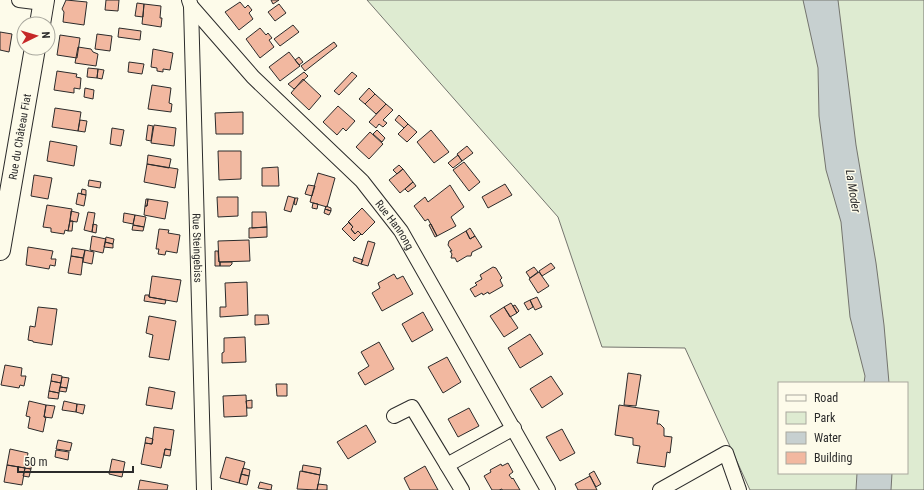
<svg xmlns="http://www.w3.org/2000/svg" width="924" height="490" font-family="'Roboto Condensed',sans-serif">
  <rect width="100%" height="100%" fill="#fdfbea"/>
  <!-- green -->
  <path fill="#deebd1" stroke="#74746e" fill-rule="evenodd" d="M367,0H924V490H750L685,348L602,347L558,217ZM779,383H907V473H779Z"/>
  <!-- water -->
  <path fill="#c7d0d0" stroke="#74746e" d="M803,0H838L856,145L876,263L884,325L889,383H864L865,376L850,317L841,222L826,170L819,116L818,68Z
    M857,473H892L891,490H856Z"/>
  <!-- building -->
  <path fill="#f2b8a0" stroke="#2b2b2b" d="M66,0L87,2L84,25L63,22L64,12L62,9Z
    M106,0H119L118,11L105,10Z
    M271,0H279L273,4Z
    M240,2L245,8L248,5L252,10L249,13L253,19L239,30L225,12Z
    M137,3L144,4L143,17L135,16Z
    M144,4L161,6L160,18H162L161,27L142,24Z
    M279,4L286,13L275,21L268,12Z
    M293,25L299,32L280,46L274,39Z
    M119,28L141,31L140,40L118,37Z
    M260,28L266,35L268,33L272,38L269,40L274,47L260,58L246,39Z
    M0,32L12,34L9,52L0,50Z
    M97,34L112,36L110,51L95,49Z
    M60,35L80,38L77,58L57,55Z
    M334,42L337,46L305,71L301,66Z
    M78,47L91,49L93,52L98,54L96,66L75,63Z
    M153,49L173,53L170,70L163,69V72L157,71V68L151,67Z
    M289,52L300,66L280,81L269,67Z
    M299,57L303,62L299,65L295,60Z
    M129,62L144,64L142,74L128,72Z
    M88,68L98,69L97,78L87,77Z
    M98,69L104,70L102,79L97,78Z
    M57,71L77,74L76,77L81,78L80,89L74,88V93L54,90Z
    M304,72L308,76L294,89L288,84Z
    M352,72L357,76L339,95L334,91Z
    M303,79L321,96L309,110L291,93Z
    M152,85L171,88L169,103L172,104L171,112L148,109Z
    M85,88L94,90L93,99L84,97Z
    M369,88L375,94L365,104L359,99Z
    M375,94L386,104L376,114L365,104Z
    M386,104L393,110L383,120L387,123L383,127L379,124L376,128L369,122Z
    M338,106L355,121L346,131L343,128L337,135L323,122Z
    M55,108L81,112L78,131L52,127Z
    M243,112V134H216L215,113Z
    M399,115L408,124L404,128L395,120Z
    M80,120L87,121L85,132L78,131Z
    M408,124L417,132L407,142L398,134Z
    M148,125L153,126L151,141L146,140Z
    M154,125L176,128L174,146L151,143Z
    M112,128L124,130L121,146L110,144Z
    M377,130L385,138L382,142L373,134Z
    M431,130L449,152L434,163L417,142Z
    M370,132L383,144L369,159L356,147Z
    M50,141L77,146L74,166L47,161Z
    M467,146L473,153L462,161L457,154Z
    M218,151H241V179L219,180Z
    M148,155L171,159L169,168L147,164Z
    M458,155L462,161L453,168L448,163Z
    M464,162L480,182L469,191L453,170Z
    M147,164L178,169L175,188L144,182Z
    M399,165L403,169L397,174L393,170Z
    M278,167L279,186H262V168Z
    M403,169L413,182L400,193L389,180Z
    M318,173L335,178L327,207L310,202Z
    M34,175L52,178L48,199L31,196Z
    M89,180L101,182L100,188L88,186Z
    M413,182L416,186L408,192L405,189Z
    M505,184L512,195L488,208L482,197Z
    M308,185L315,186L312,196L305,194Z
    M450,185L464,207L451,217L456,226L437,236L428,219L425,221L414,206L425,197L428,202Z
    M82,189L86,190V195L81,194Z
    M78,193L86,195L84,206L76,204Z
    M288,196L295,198L291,212L284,210Z
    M217,197H238V216L218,217Z
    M295,198H298L296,205L294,204Z
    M146,199H148L147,206H145Z
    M148,199L168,202L165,219L144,215L145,206H147Z
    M313,203L318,204L317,209L312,208Z
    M47,205L72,209L68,231L65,230L64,234L51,232V228L43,227Z
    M326,206L331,208V211L325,209Z
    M362,208L375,222L362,235L358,231L355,234L351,229L353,227L348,222Z
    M325,209L331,211L329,215L324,213Z
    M71,211L79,213L77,222L70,221Z
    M88,212L95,213L92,232L84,230Z
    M252,212H266L267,227L252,228Z
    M124,213L135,215L133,224L123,222Z
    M135,215L146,217L144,227L133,225Z
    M70,221H73L72,231H68Z
    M349,222L353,227L351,229L355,234L358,231L361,234L354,241L342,229Z
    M93,224L97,225L96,233L92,232Z
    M431,224L437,236L435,237L429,225Z
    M133,225L144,227L143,231L132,230Z
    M267,227V237L249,238V228Z
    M470,228L475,236L470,239L466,231Z
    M159,229L169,230L168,233L180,235L177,253L166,251L165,255L158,254L159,249H156Z
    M466,231L470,239L475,236L482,247L472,252L471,256H467L457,262L455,258H451L452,254L450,251H452L448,245L449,241Z
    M92,236L106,239L103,253L90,250Z
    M106,237L114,239L113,244L105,242Z
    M249,240L250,261L219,262L218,241Z
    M368,241L375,243L368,266L361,264Z
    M105,242L113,244V248L104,247Z
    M28,247L53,251L51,259H56L55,266L50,265L49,269L26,265Z
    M72,248L85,250L83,258L71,256Z
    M85,250L94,252L92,264L83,262Z
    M215,251H218L219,262H220V266H215Z
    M71,256L83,258L81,275L68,273Z
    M354,257L363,260L361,264L353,261Z
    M220,262H232V264L230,266H220Z
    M551,263L555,268L542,276L539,271Z
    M493,267L496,268L502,278L500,280L503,286L489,294L488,292L483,295L482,293L475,297L470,289L477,285L475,283L482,279L480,275Z
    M534,267L538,272L530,278L526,272Z
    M539,272L549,286L538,293L529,279Z
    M394,274L397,279L403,276L413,294L382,311L372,293L380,288L378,283Z
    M152,276L181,280L177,302L149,297Z
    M247,282L248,315L220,317V307H226L225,283Z
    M145,295H149V297L166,300L165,304L144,301Z
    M537,297L542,307L535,310L530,300Z
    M530,300L533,307L528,310L524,303Z
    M511,303L517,313L510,317L504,307Z
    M515,305L519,311L517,313L513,306Z
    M38,307L57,309L52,345L33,342V341L28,340L30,326L35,327Z
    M504,307L518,328L504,337L490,316Z
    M423,312L433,330L412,342L402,324Z
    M255,315H268L269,324L255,325Z
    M149,316L176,321L169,360L149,357L153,335L146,333Z
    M530,334L543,354L520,368L508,348Z
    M245,337L246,362L222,363V353L224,352V338Z
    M379,342L394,369L365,385L358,373L369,366L361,352Z
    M447,357L461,382L443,393L428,367Z
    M5,365L22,368L21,376H26L24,386L20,385L19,388L1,385Z
    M628,373L641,375L636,406L624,405Z
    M52,374L62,376L61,383L51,381Z
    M551,376L563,394L542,408L530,389Z
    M62,377L69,378L67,388L60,387Z
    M51,381L61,383L59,393L49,391Z
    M276,384H287V396H277Z
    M60,387L67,388L66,392L59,391Z
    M149,387L175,392L172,409L146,405Z
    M49,391L59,393L58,399L48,398Z
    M246,395L247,416L224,417L223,396Z
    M252,400V408H247L246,401Z
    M29,401L46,405L44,417H46L43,432L28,428L30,417L26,416Z
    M64,401L77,404L76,412L62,410Z
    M77,404L85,405L83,414L76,412Z
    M46,405L55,406L52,418L44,417Z
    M619,405L659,411L657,424H660L664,428V436L672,437L670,453L667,452L665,467L637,463L640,446L633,445V438L615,435Z
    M469,408L479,426L458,437L448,419Z
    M366,425L376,442L348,459L337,442Z
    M154,427L174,430L171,450L165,449L161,468L141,464L145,443L152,444Z
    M562,429L575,453L560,461L546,437Z
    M146,437L153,439L152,444L145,443Z
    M58,440L72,443L70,451L56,449Z
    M10,449L28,453L25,468L7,465Z
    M165,449L171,450L170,456L164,455Z
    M56,450L69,452L68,460L55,457Z
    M226,457L245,462L239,483L220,478Z
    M112,459L125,462L122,477L109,474Z
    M26,461L32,462L31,469L25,468Z
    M508,463L513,472L509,475L512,479L513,478L520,490H502V489L499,490H492L484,476L491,472L490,470L501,464L502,466Z
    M7,465L25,468L22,485L4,482Z
    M303,465L321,468L320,475L302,471Z
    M425,466L438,490H410L404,478Z
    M25,468L31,469L29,477L23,476Z
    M243,468L250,470L249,476L241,474Z
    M300,471L320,475L317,490L297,489Z
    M594,471L601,484L596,487L589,474Z
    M241,474L249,476L247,485L239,483Z
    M590,476L597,490H578L575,484Z
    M140,480L168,485L167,490H138Z
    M260,482L272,485L271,490L258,488Z
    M318,484L327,485V490H317Z"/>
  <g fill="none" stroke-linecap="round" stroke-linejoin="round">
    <defs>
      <g id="street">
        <path d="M19,0L43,3"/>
        <path id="s1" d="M189,0L191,6L253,77L362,181L401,231L548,490"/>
        <path id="s2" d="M191,6L204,490"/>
        <path d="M394,416L412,407L462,490"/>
        <path d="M447,465L514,428"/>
        <path d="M660,490L726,453L739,490"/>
      </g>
      <g id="secondary">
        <path d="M40,24L44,0"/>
        <path id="s3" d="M0,250L35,48"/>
      </g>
    </defs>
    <!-- street casing -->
    <use href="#street" stroke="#2b2b2b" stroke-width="16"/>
    <!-- secondary casing -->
    <use href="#secondary" stroke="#2b2b2b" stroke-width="22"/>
    <!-- street -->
    <use href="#street" stroke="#fdfbea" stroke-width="14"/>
    <!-- secondary -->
    <use href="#secondary" stroke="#fdfbea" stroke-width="20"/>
  </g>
  <g text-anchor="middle" stroke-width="3" stroke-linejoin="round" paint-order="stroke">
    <!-- street labels -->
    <g font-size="11" fill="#2b2b2b" stroke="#fdfbea">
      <text dy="4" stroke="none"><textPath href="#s3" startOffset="115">Rue du Château Fiat</textPath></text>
      <text dy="4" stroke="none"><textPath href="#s1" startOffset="306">Rue Hannong</textPath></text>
      <text dy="4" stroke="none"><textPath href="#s2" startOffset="242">Rue Steingebiss</textPath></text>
    </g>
    <!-- water labels -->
    <g font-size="12" font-style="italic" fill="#2b2b2b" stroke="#fdfbea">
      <text transform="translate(853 191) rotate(81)" y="4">La Moder</text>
    </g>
  </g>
  <!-- legend -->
  <rect x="778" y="382" width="130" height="92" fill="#fdfbea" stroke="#a9a89e"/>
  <rect x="786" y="395" width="20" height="6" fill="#fdfbea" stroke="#a9a89e"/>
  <text x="814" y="402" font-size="12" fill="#2b2b2b">Road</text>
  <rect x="786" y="412" width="20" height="12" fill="#deebd1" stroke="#a9a89e"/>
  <text x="814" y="422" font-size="12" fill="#2b2b2b">Park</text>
  <rect x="786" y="432" width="20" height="12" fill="#c7d0d0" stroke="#a9a89e"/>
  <text x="814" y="442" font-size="12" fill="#2b2b2b">Water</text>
  <rect x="786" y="452" width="20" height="12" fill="#f2b8a0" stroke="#a9a89e"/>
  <text x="814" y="462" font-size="12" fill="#2b2b2b">Building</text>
  <!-- north arrow -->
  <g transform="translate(36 36) rotate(85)"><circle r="19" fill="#fdfbea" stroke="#a9a89e"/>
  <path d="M0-3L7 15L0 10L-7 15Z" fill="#c62828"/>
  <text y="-6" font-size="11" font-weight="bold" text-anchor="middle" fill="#2b2b2b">N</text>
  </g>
  <!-- scale -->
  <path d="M18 466v6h115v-6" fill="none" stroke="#2b2b2b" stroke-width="2"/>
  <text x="24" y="466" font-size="12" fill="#2b2b2b" stroke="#fdfbea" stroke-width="3" paint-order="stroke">50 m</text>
</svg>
